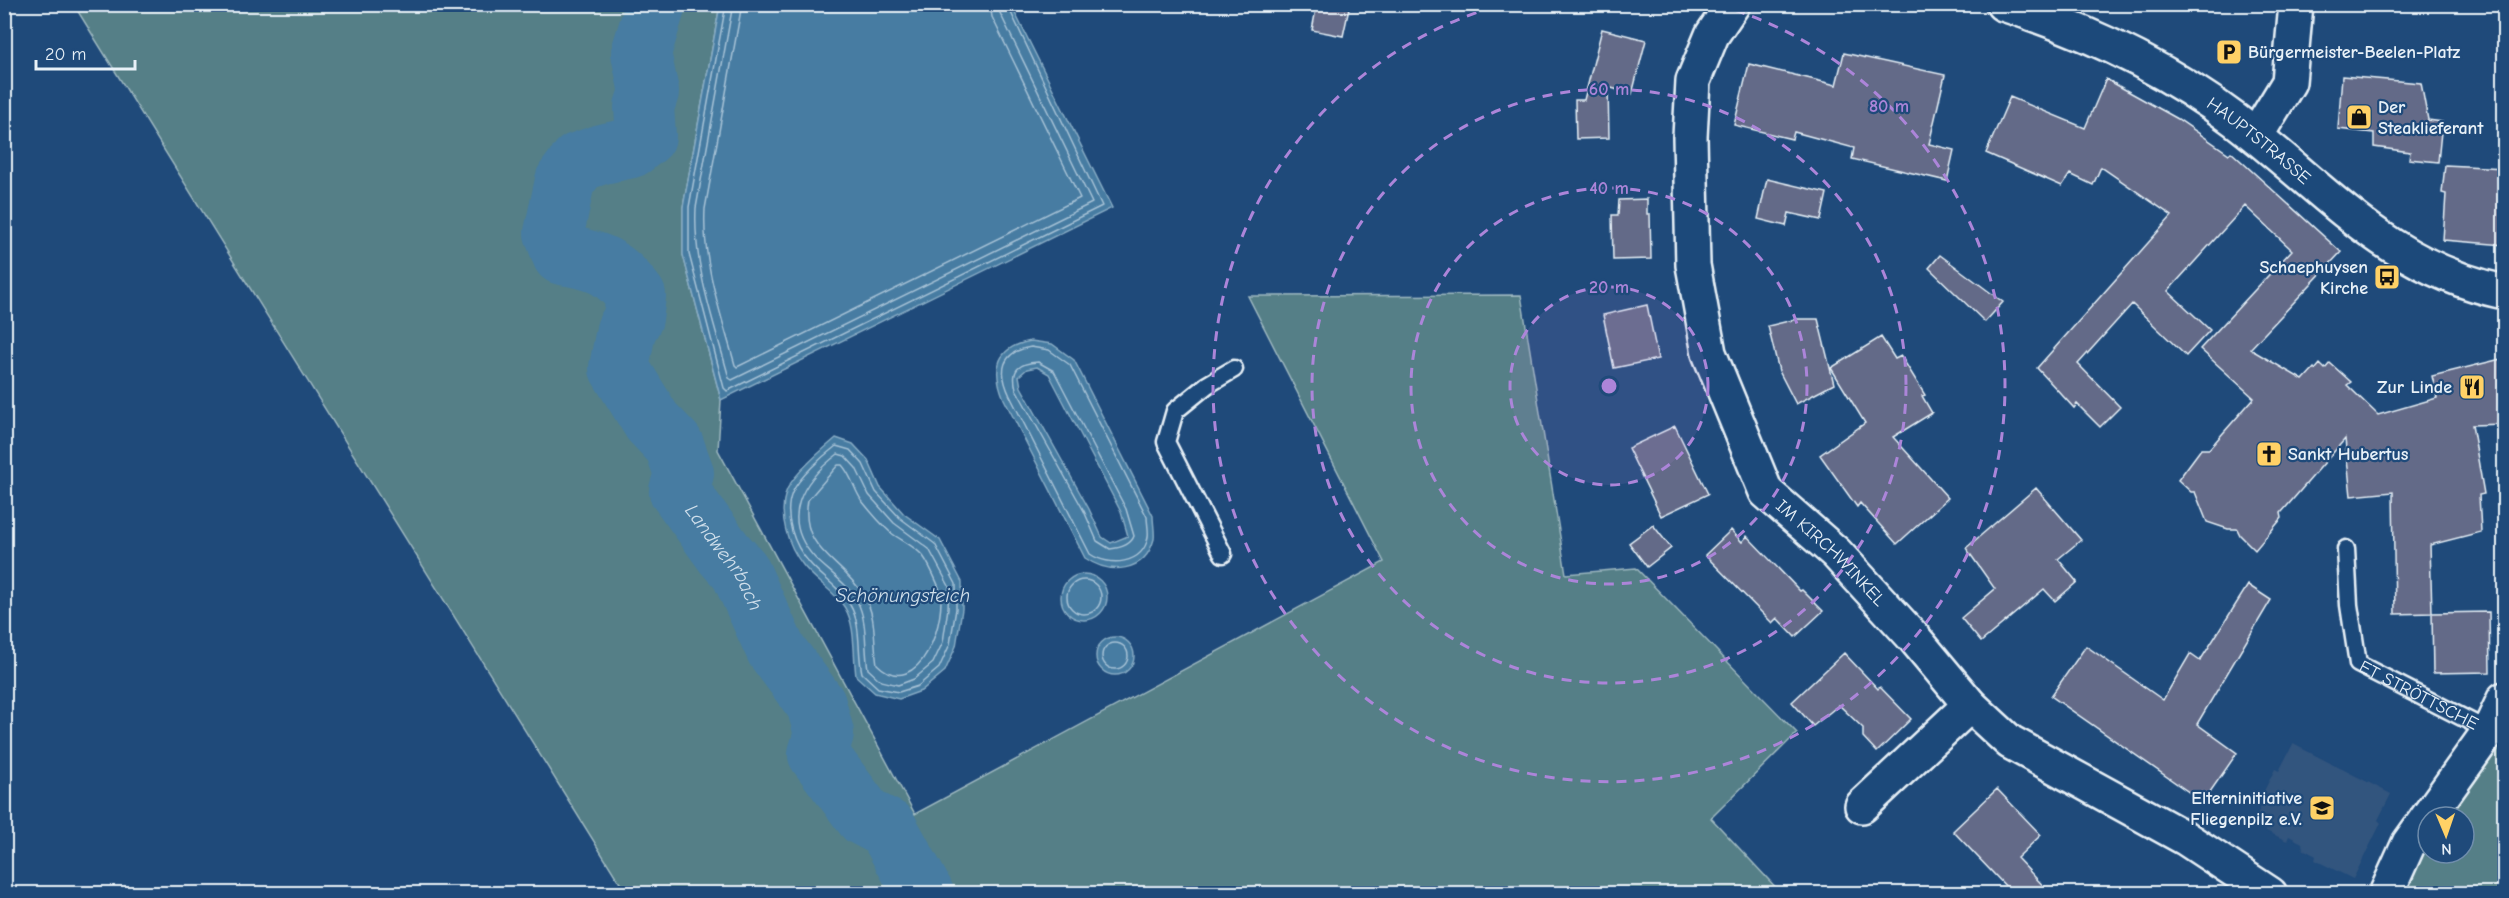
<svg xmlns="http://www.w3.org/2000/svg" width="2509" height="898" font-family="'Comic Neue',sans-serif">
  <rect width="100%" height="100%" fill="#1f4a7a"/>
  <filter id="ink" filterUnits="userSpaceOnUse"><feTurbulence type="fractalNoise" baseFrequency=".0167" numOctaves="2"/><feDisplacementMap in="SourceGraphic" scale="12" xChannelSelector="R" yChannelSelector="G"/><feConvolveMatrix kernelMatrix="1 2 1 2 8 2 1 2 1" color-interpolation-filters="sRGB"/></filter>
  <g filter="url(#ink)">
    <!-- built -->
    <path fill="#33547e" d="M2293,744L2391,794L2378,820L2381,823L2353,879L2315,860L2316,856L2303,849L2302,843L2289,836L2287,841L2252,824L2267,795L2263,793L2275,769L2279,771Z"/>
    <!-- green -->
    <path fill="#547f87" stroke="#9eb8c0" stroke-width="1.5" d="M74,5H720L683,207V255L721,400L718,450L915,814L1384,562L1248,296L1521,295L1566,574L1636,568L1797,733L1711,818L1781,893H626Z
      M2504,722V893L2396,894L2428,829V853H2464V817H2437Z"/>
    <!-- water -->
    <path fill="#467ca2" stroke="#87abc4" stroke-width="1.5" fill-rule="evenodd" d="M720,5H1011L1112,208L721,400L683,255V207Z
      M1031,341L1052,344L1074,360L1153,516C1153,523 1155,533 1154,539C1145,573 1110,575 1085,558L1004,399C991,368 997,347 1031,341ZM1037,367L1049,374L1121,512L1128,536L1111,543L1102,537L1089,509L1021,387L1019,376L1027,369Z
      M836,438L853,444L868,460L880,487L904,514L940,540L962,582V609L956,646L945,671L921,691L899,699L875,693L856,676C853,654 856,626 845,608C835,591 815,581 803,565C788,546 778,516 786,492C791,476 823,449 836,438Z
      M1061 597a23 23 0 1 1 46 0a23 23 0 1 1-46 0Z
      M1096 656a19 19 0 1 1 38 0a19 19 0 1 1-38 0Z"/>
    <g fill="none" stroke-linecap="round" stroke-linejoin="round">
      <!-- shore -->
      <path stroke="#a7c2d6" stroke-width="1.5" d="M726,4L689,207V254L724,388L727,391L1102,206L1007,4
        M733,4L696,208C693,266 714,322 729,378L732,380L1092,203L1000,13L999,4
        M742,4L705,209C702,262 721,314 735,365L737,367L1080,198L992,17L990,4
        M1031,347L1049,350L1070,365L1147,517C1147,523 1149,531 1148,537C1143,565 1109,567 1090,554L1010,396C998,371 1001,352 1031,347Z
        M1038,362L1054,371L1126,509L1134,536C1131,545 1119,548 1110,549L1097,541L1084,511L1016,389C1011,370 1018,363 1038,362Z
        M836,446L850,450L863,464L876,492L900,518L935,544L956,584V609L950,644L939,668L918,686L899,692L878,688L862,673C857,651 862,625 850,605C841,588 821,577 809,562C794,546 783,515 792,493C799,477 823,456 836,446Z
        M838,454L845,456L856,468L869,495L894,523L929,549L949,586L948,608L943,642L933,663L914,679L898,685L881,681L868,669C864,646 868,622 857,601C848,584 829,572 815,558C779,519 802,481 838,454Z
        M838,465H842C852,476 854,490 862,501C870,511 880,523 890,532C900,540 915,546 923,556C929,564 934,576 938,585C951,615 918,705 877,664C873,640 877,617 864,596C843,560 799,551 808,500Z
        M1067 597a17 17 0 1 1 34 0a17 17 0 1 1-34 0Z
        M1102 656a13 13 0 1 1 26 0a13 13 0 1 1-26 0Z"/>
      <!-- river -->
      <path stroke="#467ca2" stroke-width="60" id="s1" d="M656,4L641,53L649,92L644,107L646,136L631,148L602,154L579,162L565,181L554,233L562,255C598,260 614,266 636,296L633,318L626,330L619,368L652,422L674,445L684,473L679,491L724,553L740,571L776,650L816,704L824,733L818,754L865,817L888,829L924,894"/>
    </g>
    <!-- building -->
    <path fill="#636b88" stroke="#e8f1f8" stroke-width="1.5" d="M1317,4H1350L1343,36L1312,30Z
      M1602,29L1646,40L1632,94L1608,87L1609,138L1576,139L1575,100H1584Z
      M1844,53L1945,75L1929,144L1954,150L1947,181L1852,159L1854,148L1794,132L1792,139L1734,125L1749,64L1836,85Z
      M2342,76L2421,83L2428,120L2442,122L2438,162L2409,159L2410,152L2374,147V133L2338,129Z
      M2106,79L2178,119L2229,154L2231,152L2341,252L2250,349L2303,380L2314,368L2315,370L2320,364L2325,369L2330,363L2351,382L2347,385L2378,415L2437,398L2432,376L2505,358V424L2472,425L2484,494L2479,495L2481,532L2430,545L2432,613L2395,614L2393,492L2351,496L2345,439L2281,513L2282,518L2255,550L2240,535L2237,529H2228L2207,522L2195,492H2191L2178,480L2201,449H2209L2254,398L2200,349L2292,250L2245,206L2168,291L2210,330L2186,356L2132,304L2078,364L2120,407L2100,427L2077,404L2074,408L2037,368L2172,216L2101,167L2093,185L2070,174L2062,186L1986,153L2010,97L2085,128Z
      M2445,165L2505,168V245L2443,240L2446,194L2442,193Z
      M1767,179L1827,193L1821,220L1789,213L1786,226L1758,219Z
      M1647,199V214H1650L1651,259L1613,260L1612,215H1618L1619,200Z
      M1940,255L2003,302L1985,322L1929,268Z
      M1647,305L1658,359L1614,368L1603,315Z
      M1797,319H1818L1834,384L1796,404L1779,371L1768,326Z
      M1881,337L1895,359L1901,356L1925,395L1922,396L1932,413L1893,437L1948,498L1897,544L1860,503L1857,507L1820,455L1865,423L1831,368Z
      M1675,426L1708,494L1661,516L1628,448Z
      M2036,488L2081,540L2058,559L2077,582L2055,601L2044,589L1981,642L1961,618L1995,589L1966,548Z
      M1653,525L1671,548L1647,567L1629,543Z
      M1731,530L1742,542L1747,536L1800,591L1802,590L1823,611L1795,637L1777,618L1772,623L1705,555Z
      M2248,585L2271,600L2197,724L2237,753L2203,802L2051,696L2086,646L2163,700L2190,654L2200,661Z
      M2489,612L2490,672L2433,673L2432,613Z
      M1844,653L1878,689L1880,687L1911,719L1877,752L1863,737V728L1839,705L1813,726L1792,702Z
      M1997,789L2041,835L2017,858L2051,894H2013L1953,831Z"/>
    <g fill="none" stroke-linecap="round" stroke-linejoin="round">
      <defs>
        <g id="service">
          <path id="s2" d="M2346,549L2349,605L2358,664L2489,731"/>
          <path d="M1223,554L1166,442L1175,411L1207,385L1234,369"/>
        </g>
        <g id="minor">
          <path id="s3" d="M1733,4L1712,35L1693,81L1690,137L1693,265L1709,353L1766,492L1836,553L1915,639L1970,705L2010,742L2185,838L2270,894"/>
          <path d="M2256,136L2289,82L2296,4"/>
          <path d="M1862,806L1970,705"/>
          <path d="M2386,894L2409,843L2489,731L2504,699"/>
        </g>
        <g id="secondary">
          <path id="s4" d="M2003,4C2085,30 2166,68 2235,120C2326,189 2386,267 2504,292"/>
        </g>
      </defs>
      <!-- service casing -->
      <use href="#service" stroke="#e8f1f8" stroke-width="21"/>
      <!-- minor casing -->
      <use href="#minor" stroke="#e8f1f8" stroke-width="38"/>
      <!-- secondary casing -->
      <use href="#secondary" stroke="#e8f1f8" stroke-width="38"/>
      <!-- service -->
      <use href="#service" stroke="#1f4a7a" stroke-width="16"/>
      <!-- minor -->
      <use href="#minor" stroke="#1f4a7a" stroke-width="33"/>
      <!-- secondary -->
      <use href="#secondary" stroke="#1f4a7a" stroke-width="33"/>
    </g>
  </g>
  <!-- distance rings -->
  <circle cx="1609" cy="386" r="99" fill="#ac85d9" fill-opacity=".12"/>
  <g fill="none" stroke="#ac85d9" stroke-width="3" stroke-dasharray="10 8">
    <circle cx="1609" cy="386" r="99"/>
    <circle cx="1609" cy="386" r="198"/>
    <circle cx="1609" cy="386" r="297"/>
    <path d="M1718 5A396 396 0 1 1 1500 5"/>
  </g>
  <!-- icons -->
  <defs>
    <symbol id="parking-square" viewBox="-11 -11 22 22"><rect x="-9" y="-9" width="18" height="18" rx="4" fill="#ffd166" stroke="#1f4a7a"/><path d="M-3.5-5.5H1a3.5 3.5 0 0 1 0 7H-1V5.5H-3.5ZM-1-3.4V-.6H.8a1.4 1.4 0 0 0 0-2.8Z" fill="#111"/></symbol>
    <symbol id="shop-square" viewBox="-11 -11 22 22"><rect x="-9" y="-9" width="18" height="18" rx="4" fill="#ffd166" stroke="#1f4a7a"/><path d="M-5-2.5h2.3a2.7 3.5 0 0 1 5.4 0H5L5.5 6h-11ZM-1.5-2.5h3a1.5 2.3 0 0 0-3 0Z" fill="#111"/></symbol>
    <symbol id="bus-square" viewBox="-11 -11 22 22"><rect x="-9" y="-9" width="18" height="18" rx="4" fill="#ffd166" stroke="#1f4a7a"/><path d="M-5-6H5V4H4V6H2V4H-2V6H-4V4H-5ZM-3.5-4V0h7V-4ZM-3.5 1.2v1.5H-2V1.2ZM2 1.2v1.5H3.5V1.2Z" fill="#111"/></symbol>
    <symbol id="restaurant-square" viewBox="-11 -11 22 22"><rect x="-9" y="-9" width="18" height="18" rx="4" fill="#ffd166" stroke="#1f4a7a"/><path d="M-5-6h1v4h1v-4h1v4h1v-4h1v5L-1.5 .5V6h-2V.5L-5-1ZM5-6V6H3V1.5H1.5Q1.5-4 5-6Z" fill="#111"/></symbol>
    <symbol id="church-square" viewBox="-11 -11 22 22"><rect x="-9" y="-9" width="18" height="18" rx="4" fill="#ffd166" stroke="#1f4a7a"/><path d="M-1.2-6h2.4v3.5h3.3v2.4h-3.3V6h-2.4V-.1h-3.3v-2.4h3.3Z" fill="#111"/></symbol>
    <symbol id="school-square" viewBox="-11 -11 22 22"><rect x="-9" y="-9" width="18" height="18" rx="4" fill="#ffd166" stroke="#1f4a7a"/><path d="M0-5L7-2L0 1L-7-2ZM-4 1L0 2.5L4 1V4Q0 6-4 4Z" fill="#111"/></symbol>
  </defs>
  <g fill-rule="evenodd">
    <use href="#parking-square" x="2214" y="37" width="30" height="30"/>
    <use href="#shop-square" x="2344" y="102" width="30" height="30"/>
    <use href="#bus-square" x="2372" y="262" width="30" height="30"/>
    <use href="#restaurant-square" x="2457" y="372" width="30" height="30"/>
    <use href="#church-square" x="2254" y="439" width="30" height="30"/>
    <use href="#school-square" x="2307" y="793" width="30" height="30"/>
  </g>
  <g text-anchor="middle" stroke-width="4.5" stroke-linejoin="round" paint-order="stroke">
    <!-- poi labels -->
    <g font-size="18" font-weight="bold" fill="#e8f1f8" stroke="#1f4a7a" text-anchor="start">
      <text x="2248" y="58">Bürgermeister-Beelen-Platz</text>
      <text x="2378" y="113">Der<tspan x="2378" dy="21">Steaklieferant</tspan></text>
      <text x="2368" y="273" text-anchor="end">Schaephuysen<tspan x="2368" dy="21">Kirche</tspan></text>
      <text x="2452" y="393" text-anchor="end">Zur Linde</text>
      <text x="2288" y="460">Sankt Hubertus</text>
      <text x="2302" y="804" text-anchor="end">Elterninitiative<tspan x="2302" dy="21">Fliegenpilz e.V.</tspan></text>
    </g>
    <!-- street labels -->
    <g font-size="18" fill="#e8f1f8" stroke="#1f4a7a">
      <text dy="6" stroke="none"><textPath href="#s4" startOffset="292">HAUPTSTRASSE</textPath></text>
      <text dy="6" stroke="none"><textPath href="#s3" startOffset="600">IM KIRCHWINKEL</textPath></text>
      <text dy="6" stroke="none"><textPath href="#s2" startOffset="184">ET STRÖTTSCHE</textPath></text>
    </g>
    <!-- water labels -->
    <g font-size="20" font-style="italic" fill="#d0dfeb" stroke="#1f4a7a">
      <text dy="7" stroke="none"><textPath href="#s1" startOffset="696">Landwehrbach</textPath></text>
      <text x="903" y="602">Schönungsteich</text>
    </g>
  </g>
  <circle cx="1609" cy="386" r="9" fill="#ac85d9" stroke="#1f4a7a" stroke-width="3"/>
  <g font-size="18" text-anchor="middle" font-weight="bold" fill="#ac85d9" stroke="#1f4a7a" stroke-width="4.5" stroke-linejoin="round" paint-order="stroke">
    <text x="1609" y="95">60 m</text>
    <text x="1889" y="112">80 m</text>
    <text x="1609" y="194">40 m</text>
    <text x="1609" y="293">20 m</text>
  </g>
  <!-- margin -->
  <rect width="2509" height="898" fill="none" stroke="#1f4a7a" stroke-width="24"/>
  <rect x="12" y="12" width="2485" height="874" fill="none" stroke="#e8f1f8" stroke-width="2" filter="url(#ink)"/>
  <!-- north arrow -->
  <g transform="translate(2446 835) rotate(178)"><circle r="28" fill="#1f4a7a" stroke="#6f8dac" stroke-width="1.5"/>
  <path d="M0-4.5L10 22L0 15L-10 22Z" fill="#ffd166"/>
  <text y="-9" font-size="16" font-weight="bold" text-anchor="middle" fill="#e8f1f8">N</text>
  </g>
  <!-- scale -->
  <path d="M36 60v9h99v-9" fill="none" stroke="#e8f1f8" stroke-width="3"/>
  <text x="45" y="60" font-size="18" fill="#e8f1f8" stroke="#1f4a7a" stroke-width="4.5" paint-order="stroke">20 m</text>
</svg>
